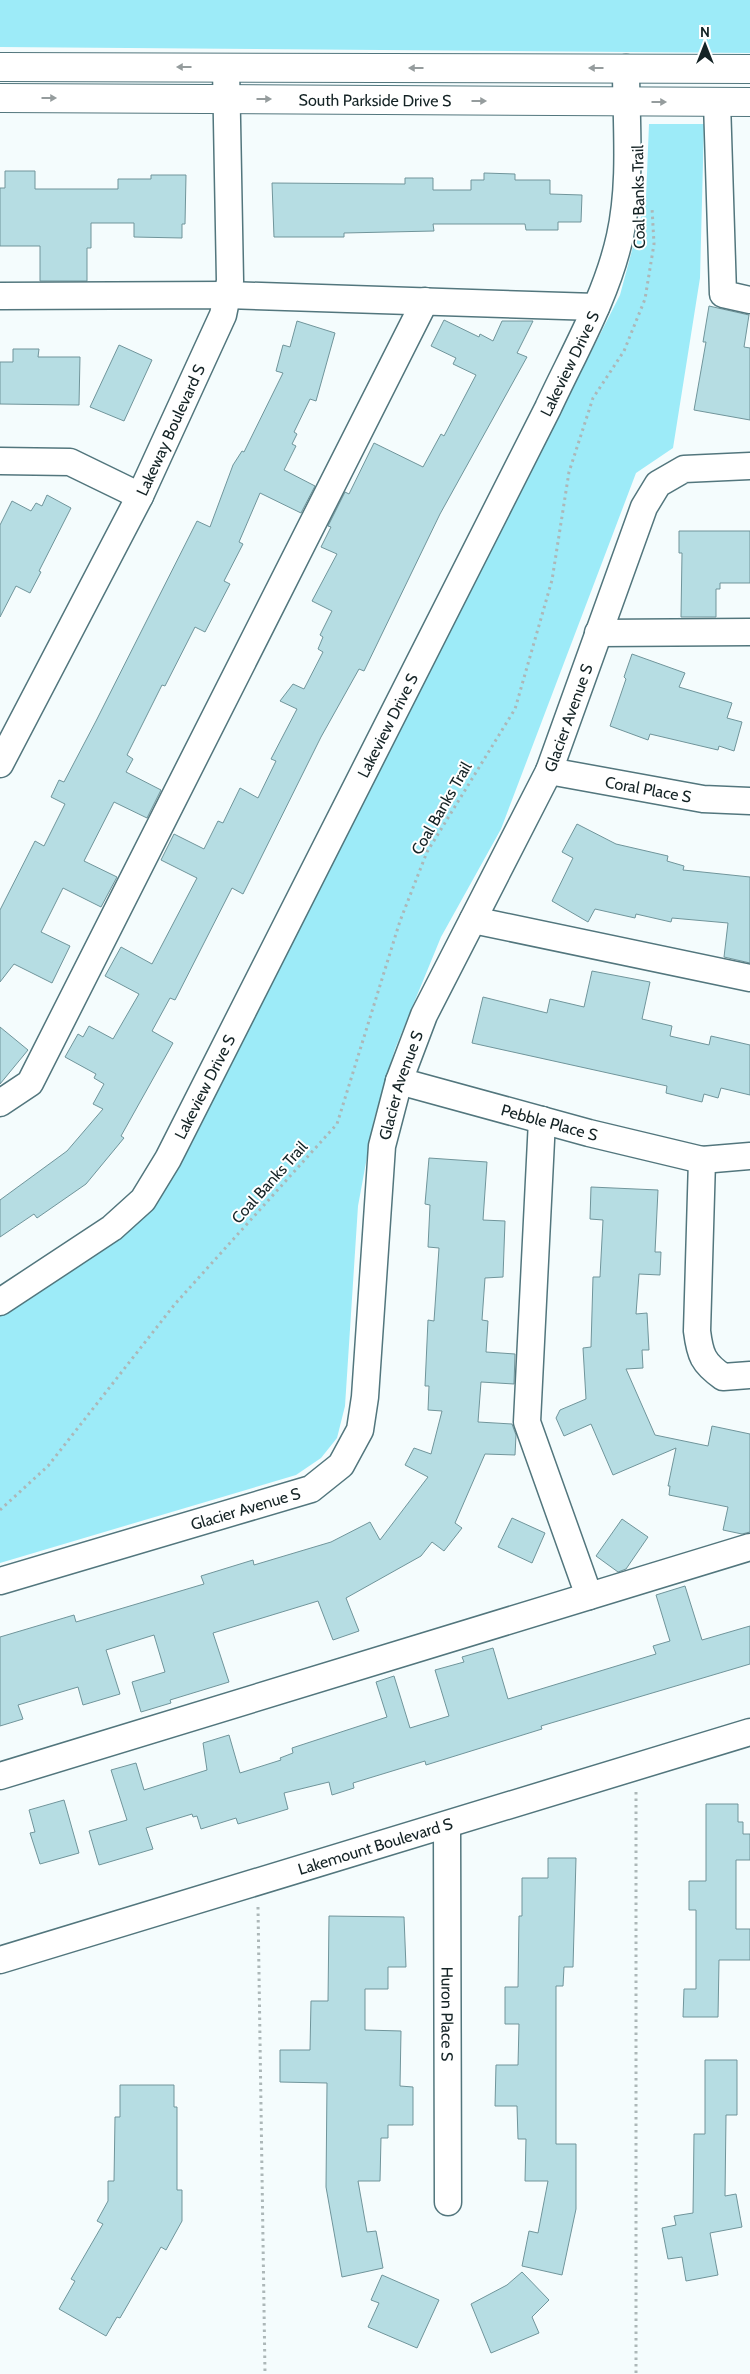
<svg xmlns="http://www.w3.org/2000/svg" width="750" height="2374" font-family="Cabin,sans-serif">
  <rect width="100%" height="100%" fill="#f4fcfd"/>
  <!-- green -->
  <path fill="#9debf8" d="M0,0H750V53L0,47Z
    M649,124H704L700,278L673,448L636,473L501,829L441,937L395,1049L374,1119L358,1206L345,1406L337,1438L321,1458L296,1475L0,1563V1313L183,1154L620,295L646,198Z"/>
  <!-- building -->
  <path fill="#b6dde3" stroke="#70959b" d="M5,171H35V189H118V179H151V175H186L185,224H182V238L134,237V223H91V248H87V281H40V246H0V188H5Z
    M484,173L515,174V180H550V194L582,195L581,222H558V230H526L525,224H433L434,231L344,233V237H274L272,183L405,184V178H433V190H471V180H484Z
    M709,306L749,315L744,347L750,348V420L694,410L706,342H703Z
    M444,320L479,337L480,334L493,341L502,321H533L517,353L527,357L440,514L364,671L359,669L321,737L243,894L232,888L175,1000L170,998L152,1031L173,1043L121,1136L124,1138L86,1184L37,1218L34,1214L0,1237V1200L67,1151L103,1109L93,1104L104,1084L94,1078L96,1074L65,1057L78,1034L83,1037L89,1026L113,1039L139,994L105,976L121,947L152,964L197,878L161,860L174,834L204,849L218,821L223,823L240,788L258,798L276,761L271,759L297,709L280,701L293,684L304,689L323,652L318,649L323,637L320,635L332,611L312,601L337,554L321,547L331,527L328,526L345,492L349,494L374,443L423,467L441,434L444,436L476,375L453,364L456,358L431,346Z
    M297,321L335,333L316,401L310,399L294,432L297,434L292,444L296,446L284,470L315,486L301,513L260,493L239,542L243,544L224,581L230,584L205,632L195,627L165,686L162,685L127,755L133,759L126,772L161,790L147,818L114,802L84,861L117,877L101,907L63,888L41,932L70,946L52,983L14,964L0,982V910L35,841L44,846L65,804L51,797L59,780L64,782L96,721L197,521L210,527L233,465L242,451L244,452L283,373L276,371L283,345L290,347Z
    M119,345L152,360L124,421L90,407Z
    M13,349H39L38,357H80L79,405L0,404V362H13Z
    M47,495L71,508L39,571L41,572L30,593L16,586L0,617V525L12,501L31,511L36,503L42,506Z
    M679,531H750V583H720V589H716V617H681L682,553H679Z
    M632,654L685,673L679,687L732,703L727,718L742,722L734,751L719,746L718,750L650,734L648,740L610,726L626,679L624,677Z
    M577,824L616,844L668,856L667,861L684,866L683,870L750,877V963L724,957L728,923L672,918L671,922L636,914L635,918L595,909L588,922L552,901L573,858L562,852Z
    M592,971L650,982L642,1019L672,1026L670,1036L709,1045L711,1036L750,1045V1095L721,1088L718,1098L704,1094L702,1102L666,1093L667,1086L472,1043L483,997L547,1013L550,999L584,1007Z
    M0,1027L28,1050L0,1084Z
    M429,1158L487,1162L483,1220L505,1221L503,1277L485,1278L482,1320L488,1321L486,1352L515,1354L514,1384L481,1382L478,1422L512,1424L516,1435L515,1455L485,1454L455,1523L462,1528L444,1551L432,1542L421,1556L346,1598L359,1631L333,1640L318,1601L213,1633L229,1682L170,1700L171,1703L141,1712L132,1682L165,1672L154,1635L106,1650L120,1694L83,1705L78,1687L18,1705L23,1719L0,1726V1637L74,1615L76,1622L204,1584L201,1576L253,1560L254,1565L331,1542L370,1522L380,1540L428,1477L405,1465L414,1448L431,1454L442,1411L428,1410L429,1386H425L428,1320L434,1321L439,1248L428,1247L430,1205L425,1204Z
    M591,1187L658,1190L655,1252H661L660,1275L639,1274L636,1314L647,1313L649,1350H642L643,1368L626,1369L655,1435L708,1446L712,1426L750,1434V1532L742,1534L723,1530L728,1507L669,1495L670,1486H668L676,1448L613,1475L591,1424L564,1436L556,1418L560,1410L586,1399L583,1348L591,1347L593,1277H600L603,1220L590,1219Z
    M512,1518L545,1533L532,1563L498,1547Z
    M622,1519L648,1537L626,1569L618,1572L596,1556Z
    M685,1586L702,1640L750,1626V1664L541,1726L542,1729L426,1765L425,1761L353,1783L354,1788L332,1795L329,1782L284,1793L288,1809L238,1824L236,1818L201,1829L197,1816L193,1817L192,1814L146,1828L153,1849L99,1865L89,1831L127,1820L111,1770L136,1763L144,1790L207,1770L203,1743L229,1735L240,1773L281,1760L280,1758L293,1753L292,1748L387,1717L376,1682L394,1676L410,1728L449,1716L435,1670L464,1662L462,1657L493,1648L508,1699L656,1654L653,1646L670,1641L656,1595Z
    M64,1800L79,1853L40,1864L30,1833L35,1832L29,1810Z
    M706,1804H738V1822H743V1834H750V1860H736V1929H750V1960H719L718,2017H683L684,1989H696V1910H689V1881H706Z
    M548,1858H576L573,1967H564L563,1986H556V2144H576V2209L562,2275L522,2266L529,2231L538,2233L548,2181H525L526,2139H518L517,2106H495L496,2065H518L519,2024H505V1987H518L519,1916H522V1878H548Z
    M329,1916L404,1917L406,1967H388V1989H365V2030L401,2031L400,2086L413,2087V2125H388V2138H381L380,2181H358L367,2232L376,2231L383,2268L342,2277L326,2187L327,2083L280,2082V2050H310L311,2001H328Z
    M705,2060H737V2115H726L725,2196L736,2194L742,2227L710,2233L718,2275L686,2281L682,2257L668,2259L662,2228L676,2225L674,2216L693,2213L694,2134H705Z
    M120,2085H174V2107H177V2190H182V2221L166,2250L161,2247L120,2318L117,2317L106,2336L59,2309L75,2281L71,2279L103,2224L97,2221L108,2201V2181H114L115,2117H120Z
    M522,2272L549,2300L532,2317L539,2333L491,2353L471,2304L507,2285Z
    M382,2275L439,2300L417,2348L368,2327L379,2303L371,2300Z"/>
  <g fill="none" stroke-linecap="round" stroke-linejoin="round">
    <defs>
      <g id="minor">
        <path d="M717,102L723,294L750,300"/>
        <path d="M0,296L227,295L596,307"/>
        <path d="M0,461L70,462L140,496"/>
        <path d="M598,633L750,632"/>
        <path id="s1" d="M0,764L140,496L223,315L230,281L226,68"/>
        <path id="s2" d="M549,771L703,799L750,801"/>
        <path d="M473,920L750,978"/>
        <path id="s3" d="M399,1081L589,1133L702,1160L750,1156"/>
        <path d="M0,1103L30,1083L425,301"/>
        <path d="M542,1120L527,1422L589,1596"/>
        <path d="M702,1160L697,1331C700,1355 703,1363 723,1377L750,1375"/>
        <path id="s4" d="M0,1302L112,1228L143,1200L168,1159L548,408C574,352 607,296 620,236C632,182 626,123 626,68"/>
        <path id="s5" d="M0,1581L311,1489L341,1465L360,1430L365,1397L382,1146L399,1081L424,1015L549,771L644,507L658,484L684,469L750,466"/>
        <path d="M0,1776L750,1547"/>
        <path id="s6" d="M447,1825L448,2202"/>
        <path id="s7" d="M0,1960L750,1732"/>
      </g>
      <g id="major">
        <path d="M0,67L750,69"/>
        <path id="s8" d="M0,98L750,102"/>
      </g>
    </defs>
    <!-- minor casing -->
    <use href="#minor" stroke="#52767d" stroke-width="29"/>
    <!-- major casing -->
    <use href="#major" stroke="#52767d" stroke-width="30"/>
    <!-- path -->
    <path stroke="#acb7b8" stroke-width="3" stroke-dasharray="2.5 4" stroke-linecap="butt" d="M0,1510L48,1466L175,1304L337,1124L400,921L427,852L515,709L552,580L569,472L593,398L624,351L645,299L654,244L652,208
      M636,1792V2374
      M258,1907L265,2374"/>
    <!-- minor -->
    <use href="#minor" stroke="#fff" stroke-width="26"/>
    <!-- major -->
    <use href="#major" stroke="#fff" stroke-width="28"/>
  </g>
  <!-- one-way arrows -->
  <defs><path id="oneway-solid" d="M-6-.8H1V-3.2L6.5 0L1 3.2V.8H-6Z" transform="scale(1.25)"/></defs>
  <g fill="#959c9d">
    <use href="#oneway-solid" transform="translate(184 67) rotate(-180)"/>
    <use href="#oneway-solid" transform="translate(416 68) rotate(-180)"/>
    <use href="#oneway-solid" transform="translate(596 68) rotate(-180)"/>
    <use href="#oneway-solid" transform="translate(49 98)"/>
    <use href="#oneway-solid" transform="translate(264 99)"/>
    <use href="#oneway-solid" transform="translate(479 101)"/>
    <use href="#oneway-solid" transform="translate(659 102)"/>
  </g>
  <g text-anchor="middle" stroke-width="4" stroke-linejoin="round" paint-order="stroke">
    <!-- street labels -->
    <g font-size="16" fill="#142325" stroke="#fff">
      <text dy="6" stroke="none"><textPath href="#s8" startOffset="375">South Parkside Drive S</textPath></text>
      <text transform="translate(638 197) rotate(-91)" y="6">Coal Banks Trail</text>
      <text dy="6" stroke="none"><textPath href="#s4" startOffset="1115">Lakeview Drive S</textPath></text>
      <text dy="6" stroke="none"><textPath href="#s1" startOffset="375">Lakeway Boulevard S</textPath></text>
      <text dy="6" stroke="none"><textPath href="#s5" startOffset="1156">Glacier Avenue S</textPath></text>
      <text dy="6" stroke="none"><textPath href="#s4" startOffset="710">Lakeview Drive S</textPath></text>
      <text dy="6" stroke="none"><textPath href="#s2" startOffset="101">Coral Place S</textPath></text>
      <text transform="translate(441 808) rotate(-60)" y="6">Coal Banks Trail</text>
      <text dy="6" stroke="none"><textPath href="#s5" startOffset="751">Glacier Avenue S</textPath></text>
      <text dy="6" stroke="none"><textPath href="#s4" startOffset="305">Lakeview Drive S</textPath></text>
      <text dy="6" stroke="none"><textPath href="#s3" startOffset="156">Pebble Place S</textPath></text>
      <text transform="translate(269 1182) rotate(-48)" y="6">Coal Banks Trail</text>
      <text dy="6" stroke="none"><textPath href="#s5" startOffset="256">Glacier Avenue S</textPath></text>
      <text dy="6" stroke="none"><textPath href="#s7" startOffset="392">Lakemount Boulevard S</textPath></text>
      <text dy="6" stroke="none"><textPath href="#s6" startOffset="189">Huron Place S</textPath></text>
    </g>
  </g>
  <!-- north arrow -->
  <g transform="translate(705 45)" stroke="#ffffff" stroke-width="4" paint-order="stroke">
  <path d="M0-4L9 19L0 12L-9 19Z" fill="#142325"/>
  <text y="-8" font-size="14" font-weight="bold" text-anchor="middle" fill="#142325">N</text>
  </g>
</svg>
